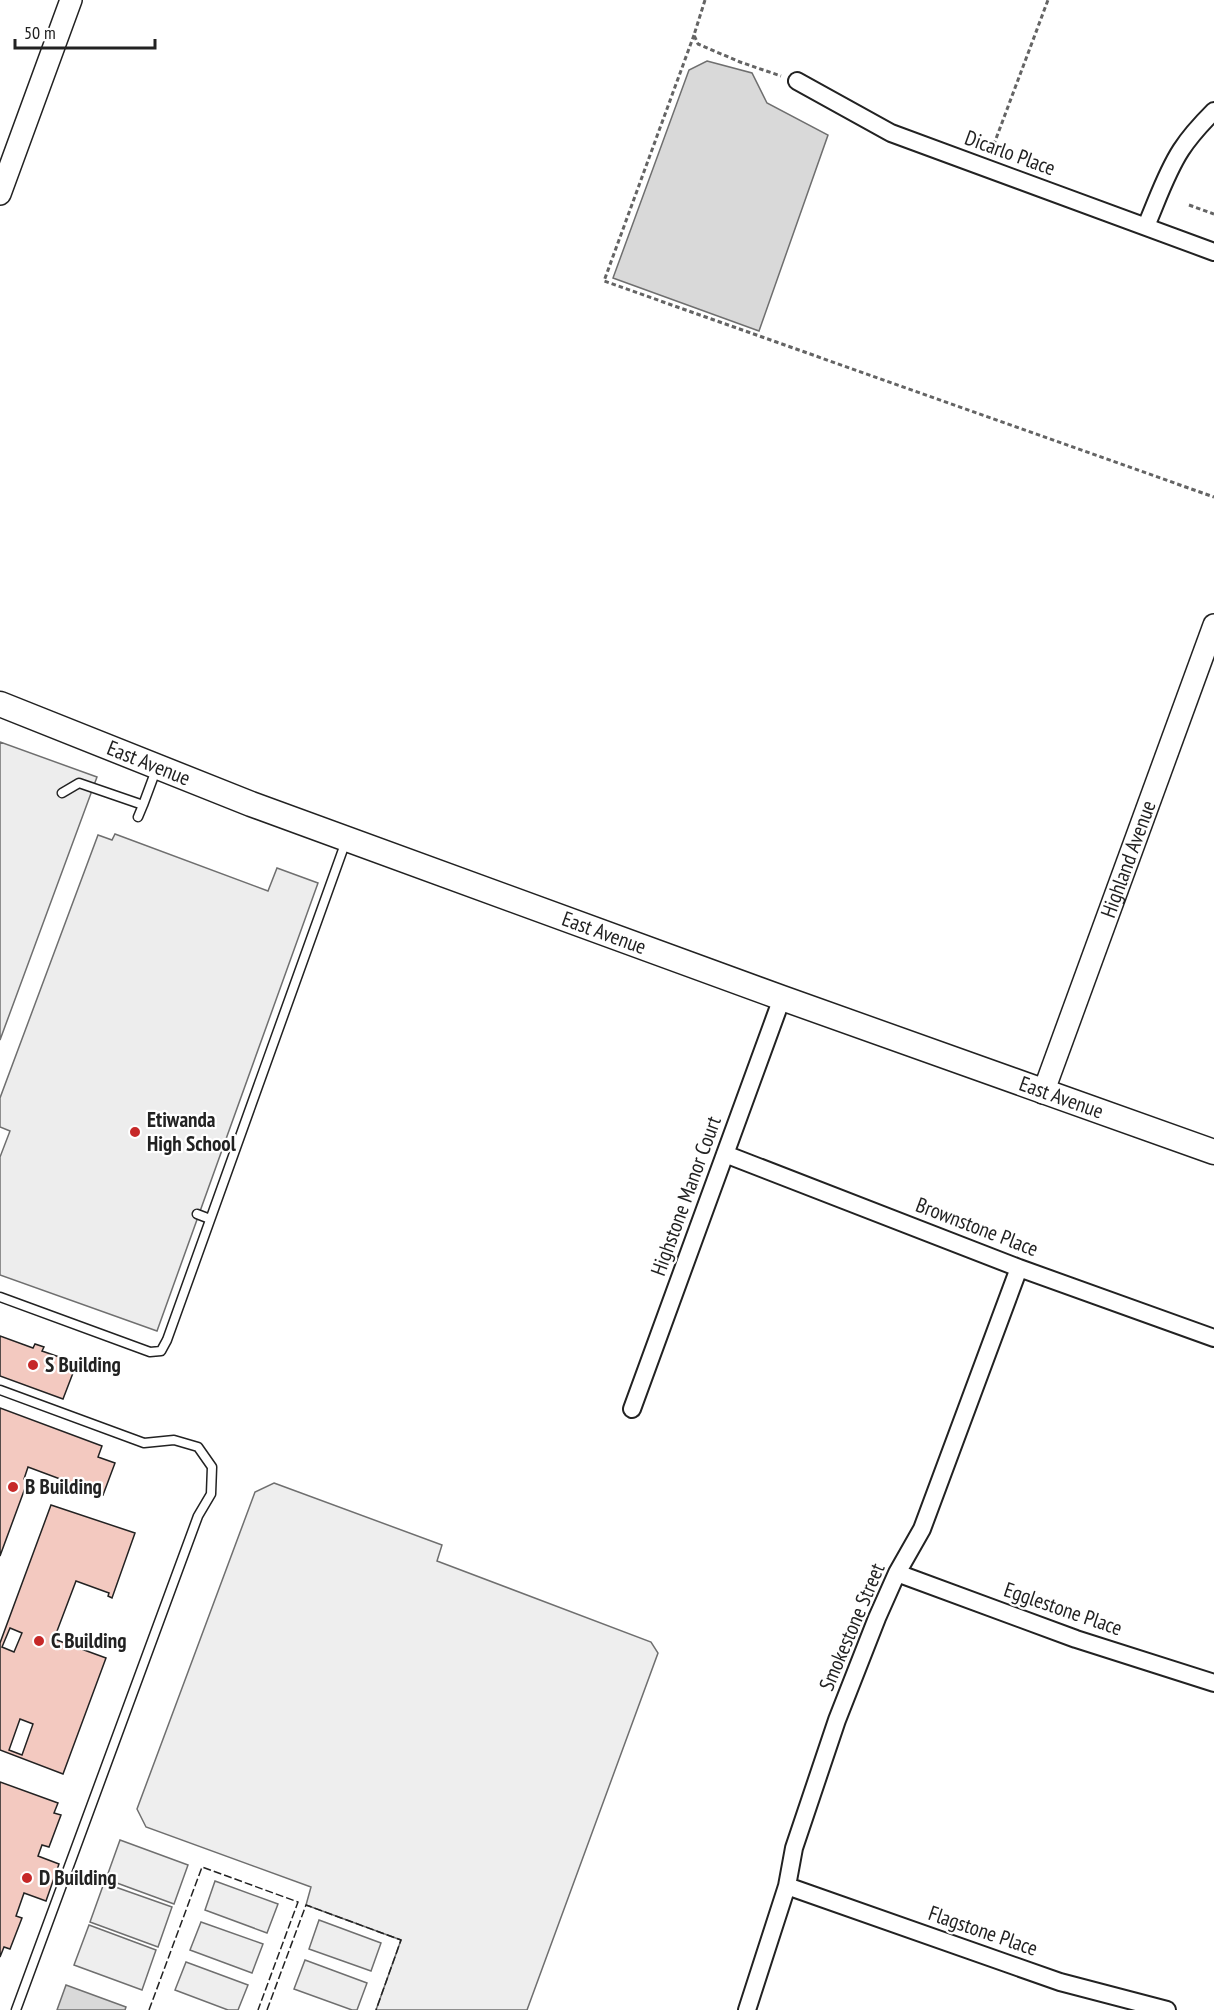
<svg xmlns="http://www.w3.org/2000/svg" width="1214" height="2010" font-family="'PT Sans Narrow',sans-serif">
  <rect width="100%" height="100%" fill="#fff"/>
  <!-- green -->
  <path fill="#eee" stroke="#6f6f6f" stroke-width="1.5" d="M274,1483L442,1545L437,1561L651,1642L658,1653L527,2010H376L401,1940L306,1905L311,1887L146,1827L137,1809L255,1492Z
    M120,1840L188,1865L174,1904L106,1879Z
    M215,1881L278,1904L267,1933L205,1910Z
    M104,1883L172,1907L158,1947L90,1922Z
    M319,1920L381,1943L371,1971L309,1949Z
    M201,1922L263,1944L252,1973L190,1950Z
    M89,1925L156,1950L142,1990L74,1965Z
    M305,1960L367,1983L357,2010H352L294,1989Z
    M186,1962L248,1985L238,2010H228L175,1990Z"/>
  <!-- parking -->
  <path fill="#ededed" stroke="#6f6f6f" stroke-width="1.5" d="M0,742L97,777L0,1040Z
    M115,834L268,891L277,868L318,883L157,1331L0,1275V1157L10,1131L0,1127V1098L98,835L112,840Z"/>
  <!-- water -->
  <path fill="#d9d9d9" stroke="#6f6f6f" stroke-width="1.5" d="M707,61L752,73L767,103L828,135L759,331L613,278L689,70Z
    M66,1985L126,2007L125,2010H57Z"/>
  <!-- building -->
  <path fill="#f3c9c0" stroke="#222" stroke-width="1.5" fill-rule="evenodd" d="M0,1336L33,1348L35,1344L44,1347L42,1351L68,1360L65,1370L73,1373L63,1399L0,1376Z
    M0,1408L102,1446L98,1457L115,1463L103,1495L28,1467L24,1479L28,1480L0,1556Z
    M51,1505L135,1533L112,1598L108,1596L109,1593L76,1581L54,1639L106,1658L63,1774L0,1750V1643ZM10,1628L22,1633L14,1652L2,1647ZM20,1719L33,1724L22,1755L9,1750Z
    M0,1782L58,1803L54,1813L61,1815L49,1847L42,1845L38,1856L59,1864L46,1901L24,1893L16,1916L22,1918L10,1949L4,1947L0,1957Z"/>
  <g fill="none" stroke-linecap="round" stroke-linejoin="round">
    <defs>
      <path id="service" d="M62,793L79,783L143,805L156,770
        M138,817L143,805
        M197,1214L210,1219
        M0,1297L150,1352L161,1351L167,1340L346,841
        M0,1390L144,1443L174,1440L198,1447L212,1467L211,1494L198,1516L16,2010"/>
      <path id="minor" d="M797,81L891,133L1214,252
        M1146,226C1157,201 1166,173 1181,150C1190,136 1202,123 1214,111
        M725,1154L1019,1268L1214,1338
        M632,1409L782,998
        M897,1573L1076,1639L1214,1683
        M787,1886L1060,1982L1167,2010
        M747,2010L787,1886L794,1848L837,1720L877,1618L897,1573L922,1529L1019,1268"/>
      <g id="tertiary">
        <path d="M0,194L71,0"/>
        <path id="s1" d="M1043,1093L1214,625"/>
      </g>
      <g id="secondary">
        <path id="s2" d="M0,704L251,804L782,998L1214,1152"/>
      </g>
    </defs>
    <!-- service casing -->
    <use href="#service" stroke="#222" stroke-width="11"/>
    <!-- minor casing -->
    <use href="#minor" stroke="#222" stroke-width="20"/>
    <!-- tertiary casing -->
    <use href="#tertiary" stroke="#222" stroke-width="24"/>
    <!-- secondary casing -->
    <use href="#secondary" stroke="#222" stroke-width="27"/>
    <!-- path -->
    <path stroke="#646464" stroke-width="3" stroke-dasharray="4.5 3" stroke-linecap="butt" d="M705,0L694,35L698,44L740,62L781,76
      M694,35L604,281L1214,497
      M991,152L1048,0
      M1189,205L1214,214"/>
    <!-- service -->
    <use href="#service" stroke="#fff" stroke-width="8"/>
    <!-- minor -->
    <use href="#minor" stroke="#fff" stroke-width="16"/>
    <!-- tertiary -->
    <use href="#tertiary" stroke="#fff" stroke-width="21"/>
    <!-- secondary -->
    <use href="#secondary" stroke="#fff" stroke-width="24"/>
    <!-- fence -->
    <path stroke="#222" stroke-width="1.5" stroke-dasharray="8 3" stroke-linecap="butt" d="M149,2010L202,1867L298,1902L258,2010
      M267,2010L306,1905L401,1940L376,2010"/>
  </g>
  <!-- markers -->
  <g fill="#c62828" stroke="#fff" stroke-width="2">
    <circle cx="135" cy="1132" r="6"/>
    <circle cx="33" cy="1365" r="6"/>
    <circle cx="13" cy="1487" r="6"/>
    <circle cx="39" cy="1641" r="6"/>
    <circle cx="27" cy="1878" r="6"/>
  </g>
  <g text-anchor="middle" stroke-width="4.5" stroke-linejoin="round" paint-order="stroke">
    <!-- street labels -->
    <g font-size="21" fill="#222" stroke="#fff">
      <text transform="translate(1010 153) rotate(20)" y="7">Dicarlo Place</text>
      <text dy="7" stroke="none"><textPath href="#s2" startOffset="160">East Avenue</textPath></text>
      <text dy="7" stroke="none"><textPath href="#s1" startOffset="249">Highland Avenue</textPath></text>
      <text dy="7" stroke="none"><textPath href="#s2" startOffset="646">East Avenue</textPath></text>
      <text dy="7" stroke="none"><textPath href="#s2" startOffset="1132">East Avenue</textPath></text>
      <text transform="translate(686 1196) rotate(-70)" y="7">Highstone Manor Court</text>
      <text transform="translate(977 1227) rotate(21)" y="7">Brownstone Place</text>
      <text transform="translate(1063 1609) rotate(19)" y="7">Egglestone Place</text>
      <text transform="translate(852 1627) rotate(-67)" y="7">Smokestone Street</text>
      <text transform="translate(983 1931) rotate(19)" y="7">Flagstone Place</text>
    </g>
    <!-- poi labels -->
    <g font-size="21" font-weight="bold" fill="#222" stroke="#fff" text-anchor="start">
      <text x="147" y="1127">Etiwanda<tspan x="147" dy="24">High School</tspan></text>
      <text x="45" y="1372">S Building</text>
      <text x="25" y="1494">B Building</text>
      <text x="51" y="1648">C Building</text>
      <text x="39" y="1885">D Building</text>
    </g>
  </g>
  <!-- scale -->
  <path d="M15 39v9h140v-9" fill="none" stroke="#222222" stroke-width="3"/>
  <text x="24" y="39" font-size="18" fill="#222222" stroke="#ffffff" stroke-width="4.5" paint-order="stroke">50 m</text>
</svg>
